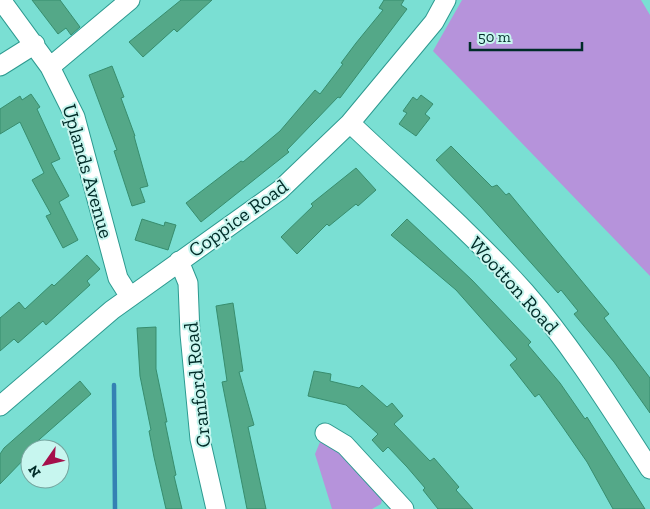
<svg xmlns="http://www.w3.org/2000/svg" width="650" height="509" font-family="'Zilla Slab',serif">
  <rect width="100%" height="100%" fill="#7adfd3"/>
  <!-- green -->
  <path fill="#b693db" d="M462,0H641L650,15V276L433,51Z
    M320,442L341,453L383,495L381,504L372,509H332L315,454Z"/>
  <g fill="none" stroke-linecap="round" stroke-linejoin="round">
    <!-- stream -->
    <path stroke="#3481b3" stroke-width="4.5" d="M114,385L115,509"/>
  </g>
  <!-- building -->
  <path fill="#54a888" stroke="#378d6e" d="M32,0H60L80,27L71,35L66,28L58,34Z
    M181,0H212L177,32L174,29L143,57L129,42Z
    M384,0H404L401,5L407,9L340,98L338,97L287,150L289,152L201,222L186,203L241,161L243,162L280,131L315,90L320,94L343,64L341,63L356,43L383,10L379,8Z
    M112,66L124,97L121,98L135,136H134L148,186L140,188L145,202L132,206L114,151L117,150L89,75Z
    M31,94L40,107L37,109L60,159L51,163L69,196L59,202L78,240L63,248L46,216L51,214L32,180L44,173L20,122L0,134V109L20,96L22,100Z
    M421,95L433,104L425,114L430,118L416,136L399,124L407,113L403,111L413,97L417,100Z
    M451,146L492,187L497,185L506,195L509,193L609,314L604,318L650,378V413L614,362L574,314L578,311L561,290L558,293L481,207L436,160Z
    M356,168L376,190L358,206L356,204L329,226L327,224L297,254L281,237L313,206L311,204Z
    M142,219L164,226L165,222L176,225L168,250L135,240Z
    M407,219L472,280L531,342L528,345L560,383L585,419L587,417L645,509H613L587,462L562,426L539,394L535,397L510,365L517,359L456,290L391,235Z
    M87,255L100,269L87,281L90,285L46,325L43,321L18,343L14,339L0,351V318L19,302L25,309L52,284L54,286Z
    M233,303L243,371L239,372L254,425L248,427L266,509H247L222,382L227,381L216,306Z
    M156,327V369L167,422H165L176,475L174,476L182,509H166L154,457L149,431L151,430L140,376L137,328Z
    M314,371L331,374L330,381L359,388L362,385L387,407L392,403L403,416L394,424L430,461L434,458L459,487L456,490L473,509H438L423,490L425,488L407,467L388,447L383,452L372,440L378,434L346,405L308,396Z
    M80,381L91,394L32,446L34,449H30V453L0,484V454L4,448Z"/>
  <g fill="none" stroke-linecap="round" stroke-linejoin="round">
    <defs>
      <path id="minor" d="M1,0L50,67L75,117L118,278L130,297
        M0,66L35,44
        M50,67L130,0
        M350,123C409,179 471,232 525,292C573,347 611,409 650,469
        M179,261L188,283L190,334L200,439L216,509
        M0,406L112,310L280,190L350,123L434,22L446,0
        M325,433L345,445L404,509"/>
    </defs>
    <!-- minor casing -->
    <use href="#minor" stroke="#2d9a90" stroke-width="21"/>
    <!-- minor -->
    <use href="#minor" stroke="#fff" stroke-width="19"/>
  </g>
  <g text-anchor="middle" stroke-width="4" stroke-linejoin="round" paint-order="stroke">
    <!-- street labels -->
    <g font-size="20" fill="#002c28" stroke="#c7f6ef">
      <text transform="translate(88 171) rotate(74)" y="7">Uplands Avenue</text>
      <text transform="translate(238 218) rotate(-36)" y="7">Coppice Road</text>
      <text transform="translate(514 285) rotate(48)" y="7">Wootton Road</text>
      <text transform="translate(197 385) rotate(-96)" y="7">Cranford Road</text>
    </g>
  </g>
  <!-- north arrow -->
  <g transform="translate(45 464) rotate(236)"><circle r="24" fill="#c7f6ef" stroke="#77a59f"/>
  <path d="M0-4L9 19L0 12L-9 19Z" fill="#a50f4b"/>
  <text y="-8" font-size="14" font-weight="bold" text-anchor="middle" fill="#002c28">N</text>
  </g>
  <!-- scale -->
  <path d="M470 42v8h112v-8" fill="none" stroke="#002c28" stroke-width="2.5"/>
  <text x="478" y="42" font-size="15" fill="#002c28" stroke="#c7f6ef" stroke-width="4" paint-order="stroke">50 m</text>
</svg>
